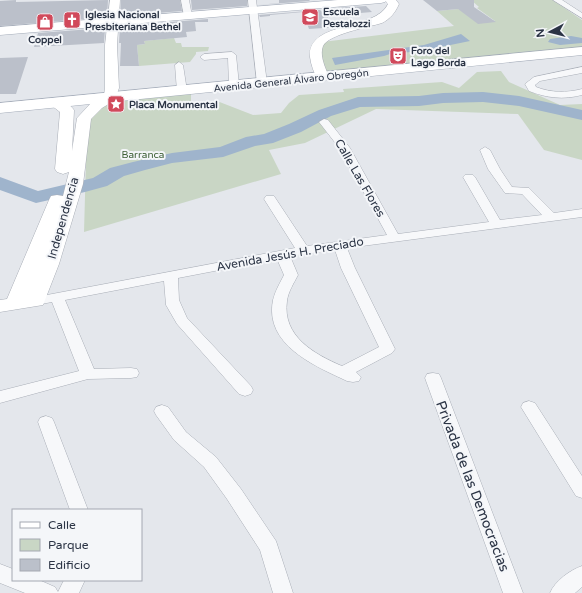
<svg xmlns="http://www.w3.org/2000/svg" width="582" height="593" font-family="'Varela Round',sans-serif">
  <rect width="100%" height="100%" fill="#e4e7ec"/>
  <!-- green -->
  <path fill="#c9d6c5" d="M471,0H553L582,20V48L323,75L319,45L322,42L454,26L437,11L458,9L495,21L477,8L479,7Z
    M174,38L176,43H181L182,47H209L208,51L196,52V54L190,62L139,66L137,45L145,44L144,41Z
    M501,71L509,82L560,105L582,104V160L544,150L518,114L376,109L305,143L269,150L281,174L84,232L87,125L98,109L116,99L191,92V101L198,103L217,101L253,115L281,113L289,103L299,95L344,92L343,89L442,82L459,88L477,72Z"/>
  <!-- water -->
  <path fill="#9fb4cc" d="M461,34L470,41L421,51L390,54L384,56L335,65L332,58L424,45Z
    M571,36L582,38V43L560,45L548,42L550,39Z"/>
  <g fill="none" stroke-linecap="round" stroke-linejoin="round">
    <!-- river -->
    <path fill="#9fb4cc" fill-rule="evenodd" d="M483,92L519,96L582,110V120L519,106L483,102L443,103L419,106L360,107L331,116L301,132L273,143L255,146L223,157L172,163L145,170L124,176L107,186L85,192L36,203L0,190V177L38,191L93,178L110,168L133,162L172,153L220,147L246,137L264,134L289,124L319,110L358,97L419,96L443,93Z"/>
  </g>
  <!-- building -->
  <path fill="#bbc0ca" d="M16,0V2L108,0L107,17L0,26V1Z
    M121,0H180L182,11L120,16Z
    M191,0H247V6L192,10Z
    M279,0H309L310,1L258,5L279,3Z
    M423,0H474V7L496,22L478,24L458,9L437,11Z
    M366,6L372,12L337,15L334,8Z
    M320,10L338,27L309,29L303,12L270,15V16L260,17L259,15Z
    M208,19V22H195L196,31L186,32L187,37L144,41L145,44L137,45L139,66H120L121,43H119L120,26Z
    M105,28L104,43L34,47L38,33Z
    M28,57L16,94H0V58Z"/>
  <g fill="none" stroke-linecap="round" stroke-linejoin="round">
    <defs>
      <path id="street" d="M181,0H189L192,16L191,18H188L184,16Z
        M248,0H256L267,83L262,86L257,83Z
        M553,0H562L582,13V18Z
        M232,52L236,55L239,85L234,88L229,85L228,58L204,60L200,57L204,54Z
        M179,62L183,65L187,91L182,94L177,91L175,65Z
        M582,67V73L540,81L535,85L536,87C552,93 566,93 582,89V95C563,100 547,98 529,91L525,84L534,77Z
        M324,119L328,120L350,148L398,234L489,222L463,177L465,175H473L475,177L500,220L542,215L522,194L505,193L488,169L480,150L485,147L490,150L500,169L512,187L529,188L554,213L582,209V217L347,248L355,268L395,349L392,353L356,372L361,377L359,381L353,382L347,381C315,366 264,345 273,300C275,291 280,283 284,275L277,259L178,278L179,300L187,318L251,386L253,390L251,394L245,396L239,394L177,324L166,305L164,281L65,300L94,369L131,368L137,369L139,373L137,377L131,378L88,379L0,403V391L79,371L52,302L36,305L31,304L29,301L31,298L295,248L264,199L266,196H274L307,246L387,235L340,149L319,122ZM335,250L341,268L379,347L342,366C314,354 282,336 287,301C288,292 294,283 298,275L290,256Z
        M433,373L439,374L441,378L523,593H503L425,378L427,374Z
        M529,401L535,403L582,476V498L576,496L521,407L523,403Z
        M162,405L168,407L186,432L216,457L241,489L276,541L293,593H273L260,550L227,499L204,467L174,440L156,415L154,411L156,407Z
        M46,416L52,418L54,422L88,510H70L38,422L40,418Z
        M0,564L13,569V580H39L55,587L58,592L64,580H85L79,593H25L0,583Z
        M582,566V587L575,593H550C555,581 570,570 582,566Z"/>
      <path id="secondary" d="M110,0H120L117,45L119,88L115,100L102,108L91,119L83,184L59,264L43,305L0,312V300L7,299L49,200L51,196L57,195L63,196L69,172L63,174L57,172L55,169L60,112L47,102L49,99C58,97 69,103 74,110L72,151L77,118L92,102L104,95L105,88V45Z
        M385,0H396L399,4C395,13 390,19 382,23C369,27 329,34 323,46C319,56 326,69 329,77L328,80H318C314,73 311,65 310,57C307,20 375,32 388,4Z"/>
      <path id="primary" d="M338,0H387L385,2L381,3L0,35V27Z
        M582,47V55L0,113V103Z"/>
    </defs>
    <!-- street casing -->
    <use href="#street" stroke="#a9aeb7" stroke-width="1"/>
    <!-- secondary casing -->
    <use href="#secondary" stroke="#a9aeb7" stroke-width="1"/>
    <!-- primary casing -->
    <use href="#primary" stroke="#a3abb8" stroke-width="1"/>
    <!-- street -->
    <use href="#street" fill="#f7f8fa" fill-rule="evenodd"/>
    <!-- secondary -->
    <use href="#secondary" fill="#fff" fill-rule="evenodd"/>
    <!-- primary -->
    <use href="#primary" fill="#fff" fill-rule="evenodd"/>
  </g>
  <!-- icons -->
  <defs>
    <symbol id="school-square" viewBox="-11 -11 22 22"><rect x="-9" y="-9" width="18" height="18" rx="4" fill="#d1495b" stroke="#f4f6f9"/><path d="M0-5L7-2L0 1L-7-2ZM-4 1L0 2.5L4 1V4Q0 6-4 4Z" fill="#fff"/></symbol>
    <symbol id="church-square" viewBox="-11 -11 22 22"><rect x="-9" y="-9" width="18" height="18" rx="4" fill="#d1495b" stroke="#f4f6f9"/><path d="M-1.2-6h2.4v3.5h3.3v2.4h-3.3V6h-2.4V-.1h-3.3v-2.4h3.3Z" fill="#fff"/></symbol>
    <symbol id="shop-square" viewBox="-11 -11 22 22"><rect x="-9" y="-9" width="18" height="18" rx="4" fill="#d1495b" stroke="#f4f6f9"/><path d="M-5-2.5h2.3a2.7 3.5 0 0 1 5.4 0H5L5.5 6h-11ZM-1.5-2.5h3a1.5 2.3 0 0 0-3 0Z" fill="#fff"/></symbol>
    <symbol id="theatre-square" viewBox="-11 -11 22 22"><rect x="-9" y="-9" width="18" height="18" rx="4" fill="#d1495b" stroke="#f4f6f9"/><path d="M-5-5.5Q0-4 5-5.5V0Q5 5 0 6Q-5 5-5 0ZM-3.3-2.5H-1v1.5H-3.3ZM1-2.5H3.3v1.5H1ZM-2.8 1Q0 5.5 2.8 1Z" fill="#fff"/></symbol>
    <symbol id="sight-square" viewBox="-11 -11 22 22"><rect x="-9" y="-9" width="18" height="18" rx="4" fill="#d1495b" stroke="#f4f6f9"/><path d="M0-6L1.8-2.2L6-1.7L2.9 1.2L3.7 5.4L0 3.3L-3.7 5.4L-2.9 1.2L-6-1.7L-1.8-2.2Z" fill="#fff"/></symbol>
  </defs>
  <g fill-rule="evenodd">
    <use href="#school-square" x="300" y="7" width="20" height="20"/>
    <use href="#church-square" x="62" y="10" width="20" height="20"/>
    <use href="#shop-square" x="35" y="12" width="20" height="20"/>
    <use href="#theatre-square" x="388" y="46" width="20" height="20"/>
    <use href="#sight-square" x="106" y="94" width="20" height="20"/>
  </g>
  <g text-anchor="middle" stroke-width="4" stroke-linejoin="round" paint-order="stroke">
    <!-- far-poi labels -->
    <g font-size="10" font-weight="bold" fill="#2b3445" stroke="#f4f6f9" text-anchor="start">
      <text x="323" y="15">Escuela<tspan x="323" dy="12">Pestalozzi</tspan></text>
      <text x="85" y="18">Iglesia Nacional<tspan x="85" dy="12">Presbiteriana Bethel</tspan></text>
      <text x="45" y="43" text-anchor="middle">Coppel</text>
      <text x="411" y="54">Foro del<tspan x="411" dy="12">Lago Borda</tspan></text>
      <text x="129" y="108">Placa Monumental</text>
    </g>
    <!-- far-street labels -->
    <g font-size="10" fill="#2b3445" stroke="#f4f6f9">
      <text transform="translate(291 80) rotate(-6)" y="4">Avenida General Álvaro Obregón</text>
    </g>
    <!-- far-park labels -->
    <g font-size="10" fill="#3f6138" stroke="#f4f6f9">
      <text x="143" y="158">Barranca</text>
    </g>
    <!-- street labels -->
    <g font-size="12" fill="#2b3445" stroke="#f4f6f9">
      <text transform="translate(360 178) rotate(60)" y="4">Calle Las Flores</text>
      <text transform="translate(63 218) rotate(-74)" y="4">Independencia</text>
      <text transform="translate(290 254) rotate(-10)" y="4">Avenida Jesús H. Preciado</text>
    </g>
    <!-- near-street labels -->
    <g font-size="14" fill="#2b3445" stroke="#f4f6f9">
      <text transform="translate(473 486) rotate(69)" y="5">Privada de las Democracias</text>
    </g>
  </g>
  <!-- legend -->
  <rect x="12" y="509" width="130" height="72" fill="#f4f6f9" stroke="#a4a8b1"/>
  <rect x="20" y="522" width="20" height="6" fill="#ffffff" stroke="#a4a8b1"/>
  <text x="48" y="529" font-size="12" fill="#2b3445">Calle</text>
  <rect x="20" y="539" width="20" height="12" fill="#c9d6c5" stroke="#a4a8b1"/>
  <text x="48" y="549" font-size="12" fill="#2b3445">Parque</text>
  <rect x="20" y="559" width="20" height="12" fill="#bbc0ca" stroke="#a4a8b1"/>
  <text x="48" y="569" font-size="12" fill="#2b3445">Edificio</text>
  <!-- north arrow -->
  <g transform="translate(550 32) rotate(263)" stroke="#f4f6f9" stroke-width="3" paint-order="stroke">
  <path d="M0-3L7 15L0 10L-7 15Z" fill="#2b3445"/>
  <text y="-6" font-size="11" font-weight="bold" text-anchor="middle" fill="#2b3445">N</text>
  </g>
</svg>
